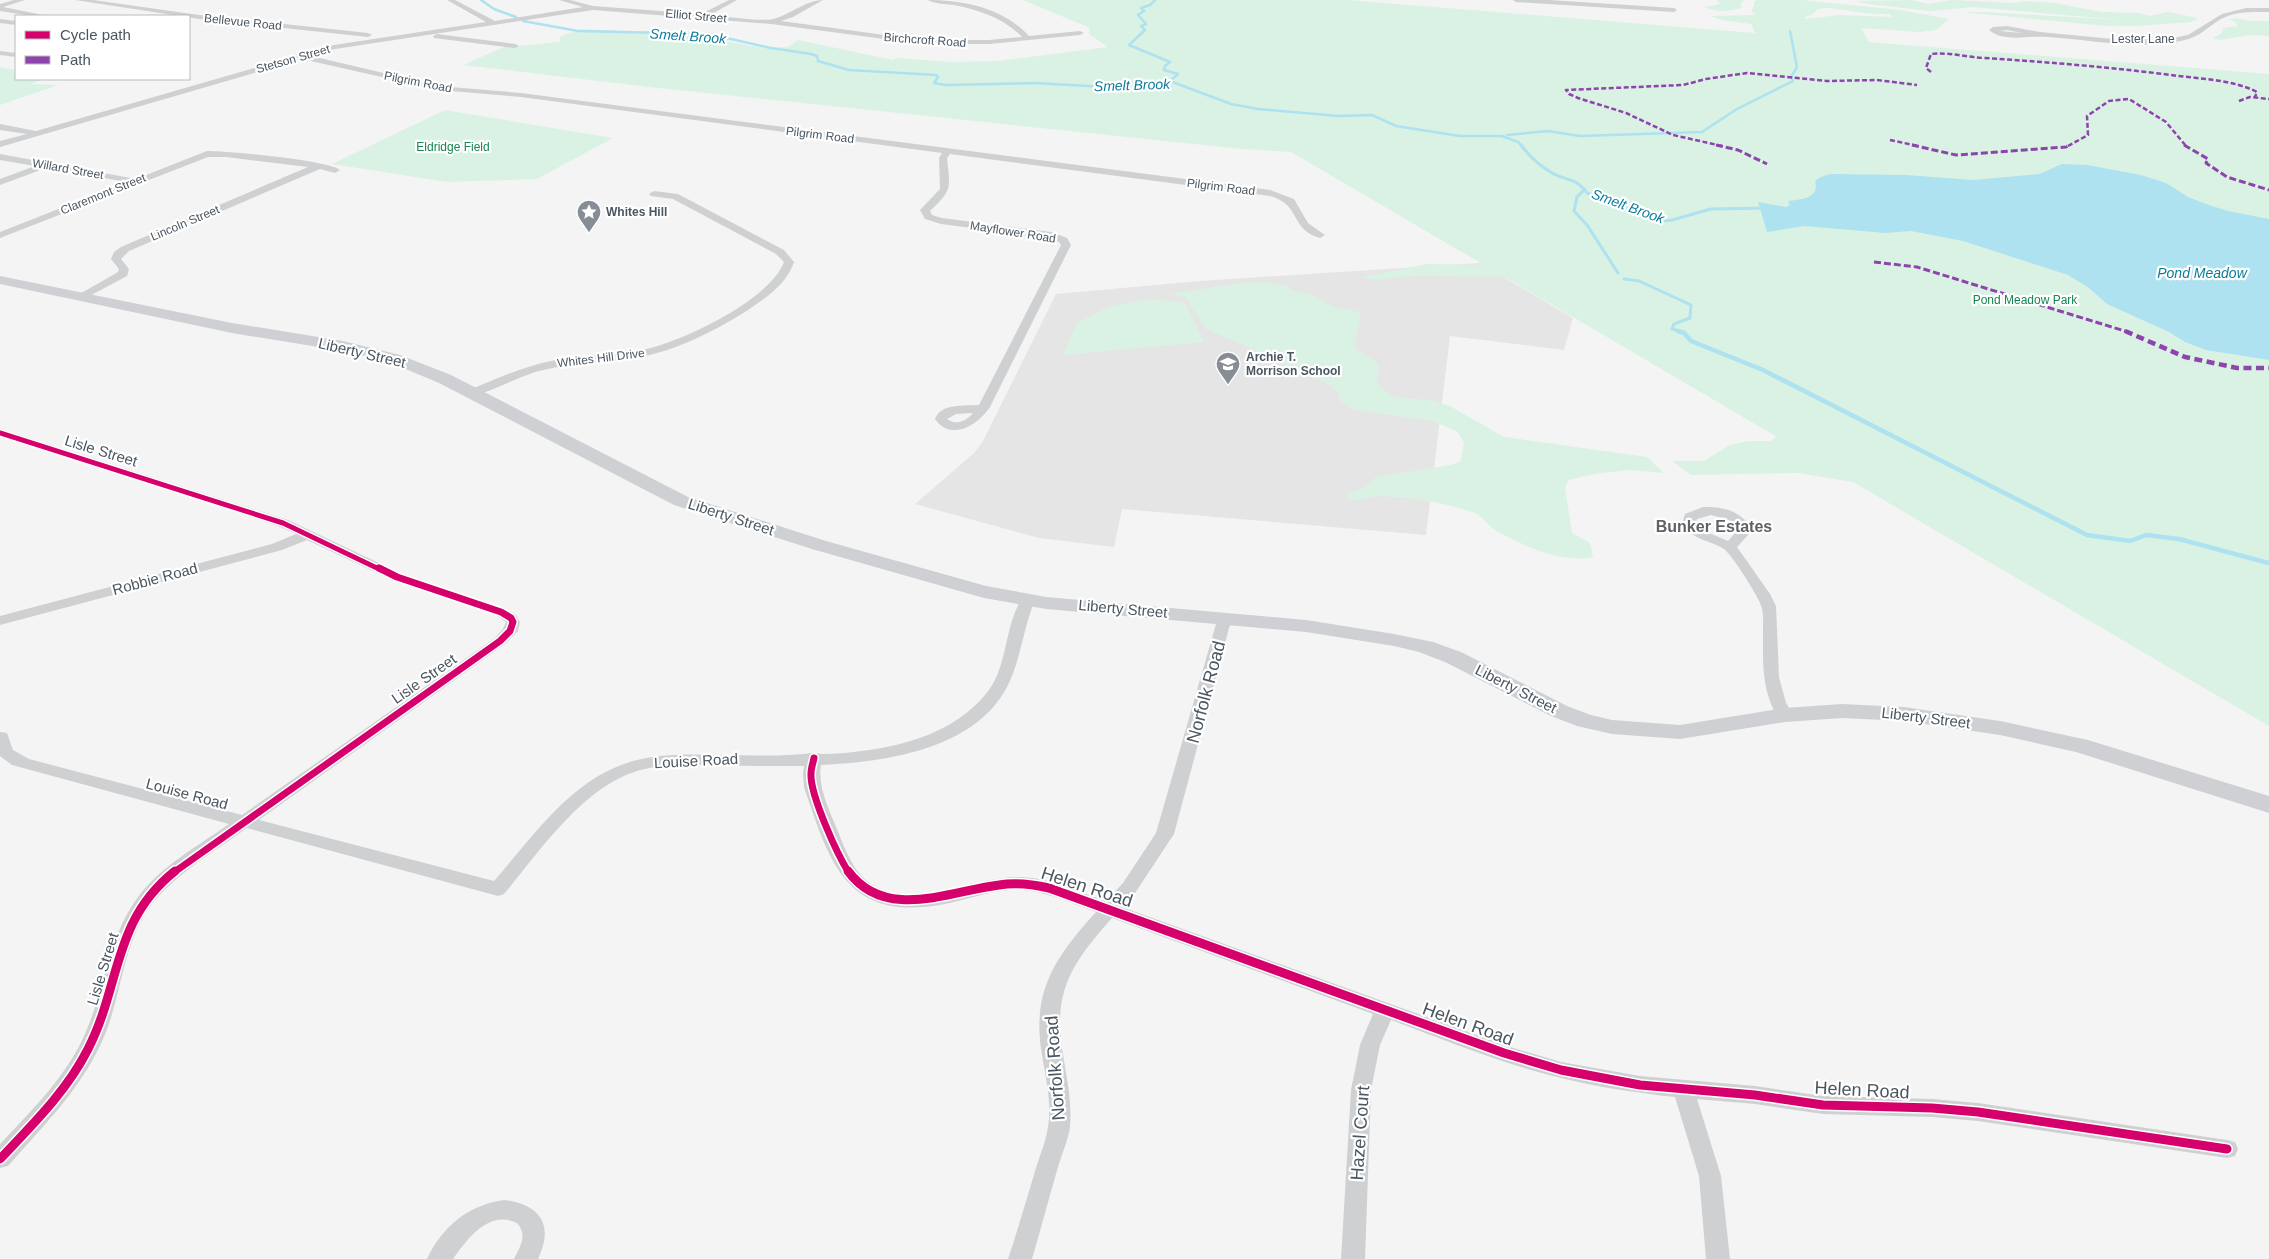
<svg xmlns="http://www.w3.org/2000/svg" width="2269" height="1259" font-family="Arial,sans-serif">
  <rect width="100%" height="100%" fill="#f4f4f4"/>
  <!-- education -->
  <path fill="#e6e5e6" d="M1480,263L1573,318L1564,350L1450,336L1426,535L1122,509L1114,547L1039,538L915,504L973,454L982,443L1056,294L1200,281Z"/>
  <!-- green -->
  <path fill="#d9f2e3" fill-rule="evenodd" d="M1023,0H1349L1755,33L1751,24L1721,20L1711,16L1753,15L1755,14L1751,11L1754,6V2L1757,0H1802L1900,10L1949,19L1936,30L1919,32L1861,28L1869,42L2269,74V726L1853,482L1798,473L1691,475L1672,461H1704L1730,445L1748,441H1770L1777,437L1503,276C1473,278 1443,275 1413,276C1396,276 1379,283 1362,277L1427,264L1484,265L1291,152L1242,149L658,88L463,65L504,47L560,42V37L579,29L707,34L734,43L766,48L788,47L798,40L893,60L896,58L953,62L998,61L1108,47L1089,34L1090,28ZM1825,8C1847,9 1867,15 1889,14L1892,17L1840,15L1805,19V17L1813,14L1818,9Z
    M1717,0H1744L1740,5L1742,8C1730,11 1716,13 1705,7L1720,4Z
    M1912,0L1928,4L1952,0L2015,3L2025,1L2055,3L2101,12L2139,13L2150,16L2168,12L2198,18L2192,22L2137,26H2106L1962,12H1984L2122,20L1972,7L1931,11L1868,4L1854,1Z
    M2236,18L2250,21H2269V36L2250,35L2219,40L2213,38L2222,33L2223,28L2238,26L2234,21L2228,20Z
    M0,67L16,70V79H44L30,84L58,85L0,105Z
    M445,110L613,138L537,179L447,182L332,164Z
    M1265,282L1286,286L1291,290L1312,295L1333,307L1356,311L1361,314L1355,342L1356,349L1376,362L1379,366L1377,381L1381,388L1391,395L1402,398L1431,400L1450,406L1504,437L1647,457L1664,473L1629,470L1594,474L1569,480L1565,488L1572,533L1590,543L1593,557C1561,564 1522,545 1495,530C1487,525 1483,516 1475,513C1448,504 1420,498 1392,497C1387,497 1382,496 1377,496C1366,497 1358,503 1347,498V494L1366,487L1376,477L1451,465L1461,461L1464,443L1458,432L1433,421L1355,410L1341,402L1338,393L1326,382L1283,366L1269,356L1206,329L1185,297L1170,294L1241,283Z
    M1150,299L1185,303L1204,342L1063,355L1077,323L1110,306Z"/>
  <!-- water -->
  <path fill="#aee2f0" d="M2062,164L2087,165L2141,175L2166,183L2188,197L2209,205L2228,211L2269,219V360L2206,350L2185,342L2169,332L2107,304L2089,288L2068,275L1963,241L1911,231L1885,233L1804,226L1767,232L1758,202L1786,207L1790,205L1788,201C1801,199 1820,199 1815,181L1821,177L1830,174L1906,175L1973,180L2039,174Z"/>
  <g fill="none" stroke-linecap="round" stroke-linejoin="round">
    <!-- stream-far2 -->
    <path stroke="#aee2f0" stroke-width="2.5" d="M481,0L494,9L516,17
      M1155,0L1150,5L1141,8L1144,11L1138,15L1146,24L1141,26L1145,30L1129,45L1170,62L1165,66L1164,70L1178,74L1170,81
      M523,21L578,31L709,34L771,48L811,54L817,56L818,61L849,70L936,75L938,77L934,83L945,85L1035,83L1106,87L1139,82L1170,81L1231,104L1258,109L1338,116L1372,115L1396,126L1460,136H1502L1518,142L1522,146
      M1507,135L1548,131L1580,136L1702,132L1737,109L1793,81L1791,77L1797,67L1790,31"/>
    <!-- stream-far1 -->
    <path stroke="#aee2f0" stroke-width="3" d="M1521,145C1529,156 1541,167 1554,174C1569,182 1574,176 1587,193L1661,221L1672,220L1711,209L1766,208
      M1585,189L1577,197L1574,211L1587,225L1618,273
      M1624,279L1639,281L1691,305L1690,318L1674,324L1672,329L1682,332"/>
    <!-- stream -->
    <path stroke="#aee2f0" stroke-width="4.5" d="M1678,331L1684,333L1691,341L1763,370L2087,535L2130,541L2146,535L2179,539L2269,563"/>
    <!-- minor -->
    <path fill="#ced0d2" fill-rule="evenodd" d="M14,0H25L3,7L48,16H32L0,11V4Z
      M75,0H93L199,15L368,33L372,35L368,37L199,19Z
      M447,0H455L495,21L583,7L559,0H570L593,6L701,14L729,0H737L710,15C726,16 759,22 773,19C790,15 806,0 823,0L793,17L781,21L922,40H989L1022,37C1004,18 979,10 954,5C946,4 934,4 928,0C964,0 1003,8 1029,36L1080,31L1084,33L1080,35L989,44H922L771,24L593,10L335,49L311,56L439,86L521,93L1270,190L1294,199L1308,223L1325,235L1320,238C1289,229 1302,205 1270,196L950,154L947,158C950,187 953,190 930,211L932,215L942,218L1051,232L1067,238L1071,245L990,407C978,425 951,442 935,419C941,403 964,406 979,405L1061,245L1059,242L1049,238L941,224L925,219L920,210L940,189L939,158L942,153L521,97L439,90L302,59L0,147V141L27,134L0,130V124L36,131L334,45L486,22ZM973,413C966,421 957,426 947,419L956,414Z
      M1513,0H1549L1674,8L1677,10L1674,12L1516,2Z
      M2246,8H2269V12C2253,12 2235,11 2221,19C2208,27 2199,37 2185,40C2140,51 2094,40 2048,37C2030,35 2004,43 1989,30L1993,27L2007,26L2040,32L2113,39H2168L2188,35L2222,14ZM2007,30L2022,33L2000,31Z
      M0,19L16,21V25L0,23Z
      M437,34L515,44L519,46L515,48L434,38L433,36Z
      M0,51L16,53V57L0,55Z
      M207,151C228,151 327,160 340,170L335,173L320,169L129,251L121,259L129,269L127,276L82,300L78,299V295L118,272L119,269L111,259L114,252L121,247L308,167L226,157H208L0,238V232L127,182L46,168L0,185V179L35,166L0,160V154L136,179Z
      M654,191L678,194L784,250L794,262C786,285 767,297 748,310C710,334 671,353 626,360C597,364 568,363 539,371C524,374 479,398 469,396L467,393L469,390C496,379 522,367 551,361C581,354 612,356 642,350C681,342 769,301 784,262L776,254L673,199L651,196L649,194Z
      M0,429L288,520L402,574L506,609L516,615L520,622L518,631L505,644L259,820L494,881C529,841 564,790 614,768C647,753 683,754 718,755C749,755 782,757 812,753C816,753 820,754 823,754C836,754 849,753 861,751C906,746 955,731 985,695C1009,668 1003,626 1023,597L1028,596L1035,600C1023,628 1021,660 1007,687C974,750 884,762 821,765C817,788 831,813 839,834C844,847 850,861 858,872C897,920 973,875 1022,877C1051,878 1079,892 1106,901L1123,883L1156,833L1218,617L1225,613L1232,617L1174,834L1135,893L1122,907L1507,1046L1561,1062L1640,1076L1755,1086L1823,1096L1932,1099L1978,1103L2227,1140L2235,1142L2238,1149L2235,1156L2227,1158L1978,1121L1932,1117L1823,1114L1755,1104L1697,1099L1721,1176L1730,1259H1706L1699,1176L1675,1097C1637,1093 1598,1087 1561,1078C1503,1064 1447,1041 1391,1020L1380,1045L1371,1090L1365,1259H1341L1351,1090L1360,1045L1373,1014L1112,918C1072,963 1052,991 1063,1055C1067,1079 1072,1102 1070,1127C1068,1140 1062,1154 1058,1167C1049,1198 1041,1228 1032,1259H1008C1018,1229 1027,1198 1036,1168C1040,1155 1046,1141 1048,1127C1052,1103 1046,1080 1042,1055C1031,992 1055,957 1096,912C1072,904 1048,892 1023,890C996,888 971,899 945,904C847,923 830,864 804,787L803,774L804,766C772,766 741,766 709,765C685,765 660,764 637,771C582,788 540,851 504,894L498,896L247,828C215,851 177,873 152,904C124,940 122,991 106,1032C85,1085 45,1124 8,1166L0,1168V1144C32,1110 66,1077 85,1034C105,989 108,937 138,897C161,866 198,846 229,824L12,765L0,756V732L7,733L13,750L29,759L242,815L495,638L503,629L506,622L496,615L392,580L307,540L282,550L0,625V616L272,544L296,534L278,526L182,494L0,437Z
      M1703,507C1722,506 1740,511 1751,527L1750,533L1737,547L1770,594L1776,606L1779,677L1786,703L1793,715L1791,719H1779C1761,691 1763,662 1763,630C1763,621 1764,611 1760,603C1756,593 1732,555 1724,549C1708,539 1694,541 1682,524L1685,514ZM1711,515L1729,520L1737,527L1736,532L1728,541L1702,530L1696,523L1697,519Z
      M505,1200C541,1205 554,1225 538,1259H514C520,1247 528,1235 517,1223C489,1209 467,1239 453,1259H427C442,1227 469,1204 505,1200Z"/>
    <!-- secondary -->
    <path fill="#ced0d4" fill-rule="evenodd" d="M0,276L232,323L343,341L400,355L451,375L688,497L826,541L986,586L1046,597L1306,620L1394,634L1433,642L1461,652L1567,706L1591,715L1612,720L1680,725L1785,708L1842,704L1904,707L2000,721L2088,740L2269,796V813L2076,752L2000,735L1904,721L1842,718L1785,722L1680,739L1612,734L1577,726L1551,716L1445,662L1419,652L1394,646L1306,632L1046,609L984,598L812,549L674,505L439,383L389,362L343,351L232,333L0,284Z"/>
    <!-- quiet-far2 -->
    <path stroke="#8e44ad" stroke-width="2.5" stroke-dasharray="5 2.5" stroke-linecap="butt" d="M1931,72L1926,68L1931,54C1950,52 1965,57 1984,58C2047,62 2108,67 2171,75C2199,79 2231,79 2257,92L2255,97
      M2239,101L2250,97L2269,99
      M1890,140L1918,146
      M1722,146L1673,135L1626,113L1578,98L1569,94L1566,90L1683,85L1706,79L1747,73L1827,81L1877,80L1917,85
      M2068,146L2088,135L2087,116L2109,101L2129,99L2166,122L2186,146"/>
    <!-- quiet-far1 -->
    <path stroke="#8e44ad" stroke-width="3" stroke-dasharray="7 3" stroke-linecap="butt" d="M1716,145L1738,150L1767,164
      M1912,145L1956,155L2066,147L2070,145
      M2184,145L2208,159L2206,163L2227,177L2269,190
      M1874,262L1917,267L2128,332"/>
    <!-- quiet -->
    <path stroke="#8e44ad" stroke-width="4.5" stroke-dasharray="8 4.5" stroke-linecap="butt" d="M2125,331L2185,357L2237,368H2269"/>
    <defs>
      <path id="cycleway-far2" d="M0,433L283,523L381,570"/>
      <path id="cycleway-far1" d="M814,758C813,763 811,768 811,774C810,795 837,854 849,873
        M173,873L500,641L510,631L513,622L511,618L501,612L397,577L379,568"/>
      <path id="cycleway" d="M848,871C885,922 950,891 999,885C1016,882 1032,884 1049,888L1504,1053L1561,1070L1640,1085L1755,1095L1823,1105L1932,1108L1978,1112L2227,1149
        M0,1159C32,1125 67,1091 88,1049C121,985 112,921 175,871"/>
    </defs>
    <!-- cycleway-far2 casing -->
    <use href="#cycleway-far2" stroke="#fff" stroke-width="8"/>
    <!-- cycleway-far1 casing -->
    <use href="#cycleway-far1" stroke="#fff" stroke-width="10"/>
    <!-- cycleway casing -->
    <use href="#cycleway" stroke="#fff" stroke-width="12"/>
    <!-- cycleway-far2 -->
    <use href="#cycleway-far2" stroke="#d6006c" stroke-width="5"/>
    <!-- cycleway-far1 -->
    <use href="#cycleway-far1" stroke="#d6006c" stroke-width="7"/>
    <!-- cycleway -->
    <use href="#cycleway" stroke="#d6006c" stroke-width="9"/>
  </g>
  <!-- icons -->
  <defs>
    <symbol id="sight-pin" viewBox="-11 -11 22 30"><path d="M0 17L-7.5 6A9.5 9.5 0 1 1 7.5 6Z" fill="#868d94" stroke="#fff"/><path d="M0-6L1.8-2.2L6-1.7L2.9 1.2L3.7 5.4L0 3.3L-3.7 5.4L-2.9 1.2L-6-1.7L-1.8-2.2Z" fill="#fff"/></symbol>
    <symbol id="school-pin" viewBox="-11 -11 22 30"><path d="M0 17L-7.5 6A9.5 9.5 0 1 1 7.5 6Z" fill="#868d94" stroke="#fff"/><path d="M0-5L7-2L0 1L-7-2ZM-4 1L0 2.5L4 1V4Q0 6-4 4Z" fill="#fff"/></symbol>
  </defs>
  <g fill-rule="evenodd">
    <use href="#sight-pin" x="575" y="198" width="28" height="38"/>
    <use href="#school-pin" x="1214" y="350" width="28" height="38"/>
  </g>
  <g text-anchor="middle" stroke-width="4.5" stroke-linejoin="round" paint-order="stroke">
    <!-- far-street labels -->
    <g font-size="12" fill="#4a5661" stroke="#fff">
      <text transform="translate(696 16) rotate(5)" y="4">Elliot Street</text>
      <text transform="translate(243 22) rotate(6)" y="4">Bellevue Road</text>
      <text x="2143" y="43">Lester Lane</text>
      <text transform="translate(925 40) rotate(4)" y="4">Birchcroft Road</text>
      <text transform="translate(293 59) rotate(-16)" y="4">Stetson Street</text>
      <text transform="translate(418 82) rotate(11)" y="4">Pilgrim Road</text>
      <text transform="translate(820 135) rotate(7)" y="4">Pilgrim Road</text>
      <text transform="translate(68 169) rotate(10)" y="4">Willard Street</text>
      <text transform="translate(1221 187) rotate(7)" y="4">Pilgrim Road</text>
      <text transform="translate(103 194) rotate(-22)" y="4">Claremont Street</text>
      <text transform="translate(185 223) rotate(-23)" y="4">Lincoln Street</text>
      <text transform="translate(1013 232) rotate(9)" y="4">Mayflower Road</text>
      <text transform="translate(601 358) rotate(-7)" y="4">Whites Hill Drive</text>
    </g>
    <!-- far-park labels -->
    <g font-size="12" fill="#17864f" stroke="#fff">
      <text x="453" y="151">Eldridge Field</text>
      <text x="2025" y="304">Pond Meadow Park</text>
    </g>
    <!-- far-poi labels -->
    <g font-size="12" font-weight="bold" fill="#4a5661" stroke="#fff" text-anchor="start">
      <text x="606" y="216">Whites Hill</text>
      <text x="1246" y="361">Archie T.<tspan x="1246" dy="14">Morrison School</tspan></text>
    </g>
    <!-- far-water labels -->
    <g font-size="14" font-style="italic" fill="#0c7c9b" stroke="#fff">
      <text transform="translate(688 36) rotate(4)" y="5">Smelt Brook</text>
      <text transform="translate(1132 85) rotate(-2)" y="5">Smelt Brook</text>
      <text transform="translate(1628 206) rotate(20)" y="5">Smelt Brook</text>
      <text x="2202" y="278">Pond Meadow</text>
    </g>
    <!-- street labels -->
    <g font-size="15" fill="#4a5661" stroke="#fff">
      <text transform="translate(362 353) rotate(13)" y="5">Liberty Street</text>
      <text transform="translate(101 451) rotate(17)" y="5">Lisle Street</text>
      <text transform="translate(731 517) rotate(18)" y="5">Liberty Street</text>
      <text transform="translate(155 579) rotate(-15)" y="5">Robbie Road</text>
      <text transform="translate(1123 609) rotate(5)" y="5">Liberty Street</text>
      <text transform="translate(424 679) rotate(-35)" y="5">Lisle Street</text>
      <text transform="translate(1516 689) rotate(27)" y="5">Liberty Street</text>
      <text transform="translate(1926 718) rotate(7)" y="5">Liberty Street</text>
      <text transform="translate(696 761) rotate(-3)" y="5">Louise Road</text>
      <text transform="translate(187 794) rotate(15)" y="5">Louise Road</text>
      <text transform="translate(103 969) rotate(-73)" y="5">Lisle Street</text>
    </g>
    <!-- neighbourhood labels -->
    <g font-size="16" font-weight="bold" fill="#5f6368" stroke="#fff">
      <text x="1714" y="532">Bunker Estates</text>
    </g>
    <!-- near-street labels -->
    <g font-size="18" fill="#4a5661" stroke="#fff">
      <text transform="translate(1206 692) rotate(-75)" y="6">Norfolk Road</text>
      <text transform="translate(1087 887) rotate(18)" y="6">Helen Road</text>
      <text transform="translate(1468 1024) rotate(20)" y="6">Helen Road</text>
      <text transform="translate(1055 1068) rotate(-94)" y="6">Norfolk Road</text>
      <text transform="translate(1862 1090) rotate(3)" y="6">Helen Road</text>
      <text transform="translate(1360 1133) rotate(-86)" y="6">Hazel Court</text>
    </g>
  </g>
  <!-- legend -->
  <rect x="15" y="15" width="175" height="65" fill="#ffffff" stroke="#b7bbc0"/>
  <rect x="25" y="31" width="25" height="8" fill="#d6006c" stroke="#b7bbc0"/>
  <text x="60" y="40" font-size="15" fill="#4a5661">Cycle path</text>
  <rect x="25" y="56" width="25" height="8" fill="#8e44ad" stroke="#b7bbc0"/>
  <text x="60" y="65" font-size="15" fill="#4a5661">Path</text>
</svg>
